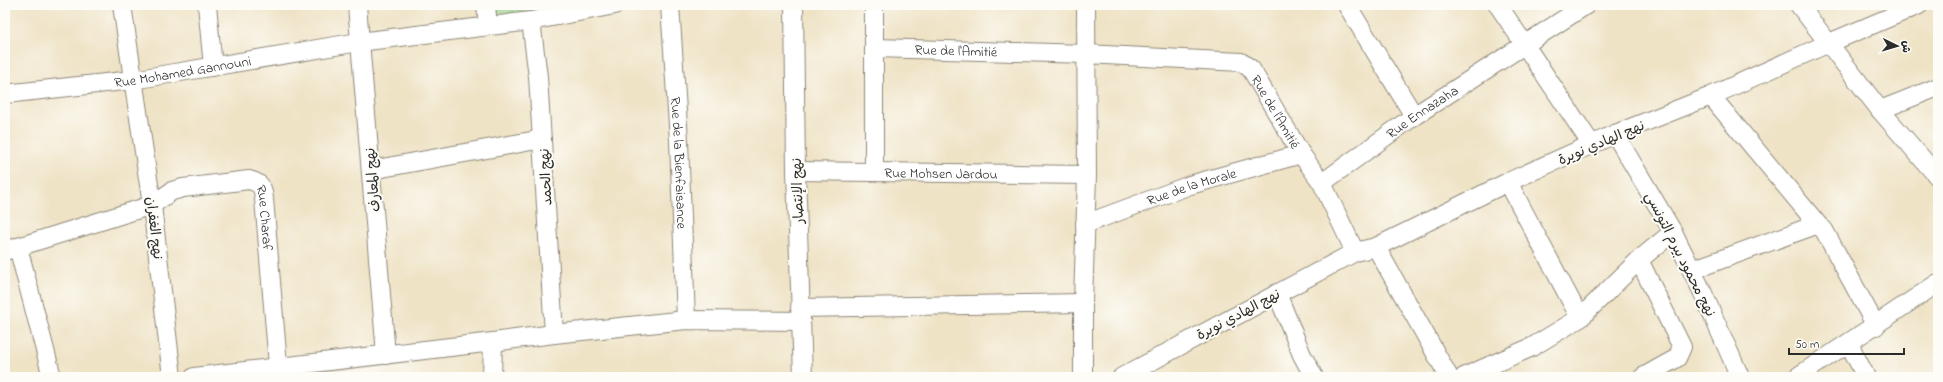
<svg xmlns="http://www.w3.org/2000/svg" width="1943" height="382" font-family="'Indie Flower','Playpen Sans Arabic',sans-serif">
  <rect width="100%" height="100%" fill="#fdfcf7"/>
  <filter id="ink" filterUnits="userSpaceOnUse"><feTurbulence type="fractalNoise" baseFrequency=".025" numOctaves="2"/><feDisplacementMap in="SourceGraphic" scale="8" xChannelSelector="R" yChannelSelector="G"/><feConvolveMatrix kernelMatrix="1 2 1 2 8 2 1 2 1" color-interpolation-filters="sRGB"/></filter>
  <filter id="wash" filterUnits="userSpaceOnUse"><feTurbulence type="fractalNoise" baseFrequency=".012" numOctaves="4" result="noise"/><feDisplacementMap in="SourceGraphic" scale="16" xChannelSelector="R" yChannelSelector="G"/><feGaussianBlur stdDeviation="0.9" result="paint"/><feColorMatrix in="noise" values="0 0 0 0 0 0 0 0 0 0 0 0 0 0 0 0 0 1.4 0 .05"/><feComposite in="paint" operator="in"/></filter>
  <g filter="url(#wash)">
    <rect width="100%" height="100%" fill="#efe3c6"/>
    <!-- green -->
    <path fill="#90cc81" stroke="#5e7c56" d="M494,5H575L495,17Z"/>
  </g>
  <g filter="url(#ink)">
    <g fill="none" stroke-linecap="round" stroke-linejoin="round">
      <defs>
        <g id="minor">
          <path d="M122,5L152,205L172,377"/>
          <path d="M207,5L213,67"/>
          <path d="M357,5L386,355"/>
          <path d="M486,5L488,26"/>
          <path id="s1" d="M670,5L679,141L686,320"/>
          <path d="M794,5L796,171L803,377"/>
          <path d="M1347,5L1414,116"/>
          <path d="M1498,5L1592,145"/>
          <path d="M1799,5L1880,110L1938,177"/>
          <path d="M531,21L538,77L554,334"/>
          <path id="s2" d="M875,48L1086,54L1241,62L1251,69L1301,154L1322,183L1355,252L1376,247L1508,182L1615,134L1711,96L1829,43L1919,5"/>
          <path id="s3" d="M5,94L133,80L359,42L531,21L615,5"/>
          <path d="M1711,96L1819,226"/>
          <path d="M1880,110L1938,87"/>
          <path d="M1615,134L1673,232L1702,291L1740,377"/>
          <path d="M371,170L542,139"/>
          <path id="s4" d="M796,171L1087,175"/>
          <path d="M874,171V5"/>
          <path d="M1508,182L1580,318"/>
          <path id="s5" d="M1322,183L1414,116L1586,5"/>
          <path id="s6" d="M1085,224L1190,185L1301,154"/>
          <path d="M18,247L52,377"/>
          <path d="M1376,247L1449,377"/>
          <path id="s7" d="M5,251L152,205L172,191L183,188L249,180C261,183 263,187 264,199L279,377"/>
          <path d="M1639,260L1682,347L1677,358L1643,377"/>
          <path d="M1692,270L1813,226H1819L1824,230L1876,326"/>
          <path d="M1277,293L1302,355L1314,377"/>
          <path d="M800,308L1083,303"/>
          <path d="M1849,344L1866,377"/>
          <path d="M194,377L493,342L554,334L686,320L801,321"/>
          <path d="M492,377L493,342"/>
          <path d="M1083,377V303L1087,175L1086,5"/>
          <path d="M1122,377L1355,252"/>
          <path d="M1464,377L1532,347L1580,318L1639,260L1673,232"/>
          <path d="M1797,377L1938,283"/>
        </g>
      </defs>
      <!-- minor casing -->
      <use href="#minor" stroke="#8d8778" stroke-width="20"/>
      <!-- minor -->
      <use href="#minor" stroke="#fff" stroke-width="18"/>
    </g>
  </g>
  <g text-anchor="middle" stroke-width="4" stroke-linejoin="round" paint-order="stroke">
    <!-- street labels -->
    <g font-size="14" fill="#2b2b2b" stroke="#fdfcf7">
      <text dy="5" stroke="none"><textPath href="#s2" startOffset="81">Rue de l'Amitié</textPath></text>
      <text dy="5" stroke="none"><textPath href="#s3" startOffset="179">Rue Mohamed Gannouni</textPath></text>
      <text dy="5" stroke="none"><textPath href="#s2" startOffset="428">Rue de l'Amitié</textPath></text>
      <text dy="5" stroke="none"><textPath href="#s5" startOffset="123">Rue Ennazaha</textPath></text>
      <text transform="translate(1601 142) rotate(-23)" y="5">نهج الهادي نويرة</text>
      <text dy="5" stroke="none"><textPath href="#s1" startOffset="158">Rue de la Bienfaisance</textPath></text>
      <text dy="5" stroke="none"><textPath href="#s4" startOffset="145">Rue Mohsen Jardou</textPath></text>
      <text transform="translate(545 177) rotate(-93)" y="5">نهج الحمد</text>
      <text transform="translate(372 180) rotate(-95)" y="5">نهج المعارف</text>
      <text dy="5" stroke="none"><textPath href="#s6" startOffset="113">Rue de la Morale</textPath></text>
      <text transform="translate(797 191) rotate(-92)" y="5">نهج الإنتصار</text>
      <text dy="5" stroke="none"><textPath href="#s7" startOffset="302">Rue Charaf</textPath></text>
      <text transform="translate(155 228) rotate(83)" y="5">نهج الغفران</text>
      <text transform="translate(1681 254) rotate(63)" y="5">نهج محمود بيرم التونسي</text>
      <text transform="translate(1238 314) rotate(-28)" y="5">نهج الهادي نويرة</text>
    </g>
  </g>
  <!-- margin -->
  <rect width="1943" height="382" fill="none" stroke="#fdfcf7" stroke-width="20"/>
  <!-- north arrow -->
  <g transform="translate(1897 46) rotate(95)" stroke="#fdfcf7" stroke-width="3" paint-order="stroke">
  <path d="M0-3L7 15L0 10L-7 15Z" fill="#2b2b2b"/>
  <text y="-6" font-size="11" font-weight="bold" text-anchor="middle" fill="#2b2b2b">ش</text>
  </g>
  <!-- scale -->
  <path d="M1789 348v6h115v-6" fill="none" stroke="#2b2b2b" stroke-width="2"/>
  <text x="1795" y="348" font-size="12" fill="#2b2b2b" stroke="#fdfcf7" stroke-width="3" paint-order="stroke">50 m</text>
</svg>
